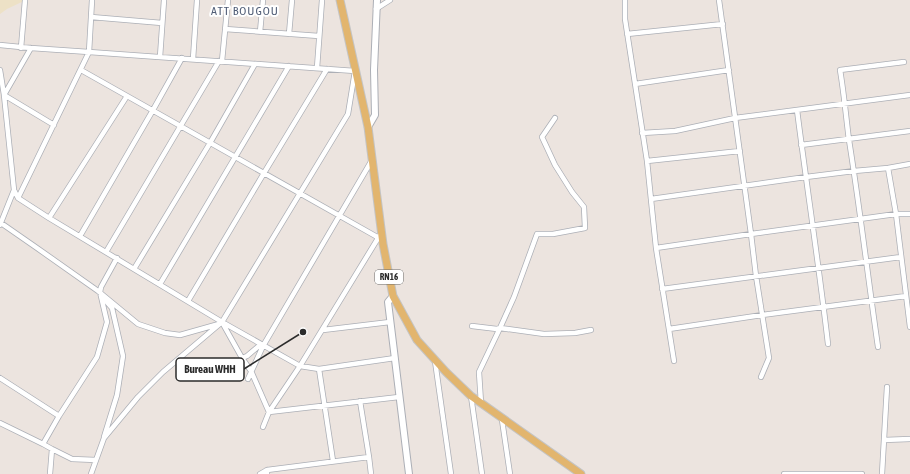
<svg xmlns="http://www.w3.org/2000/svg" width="910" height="474" font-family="'Asap Condensed',sans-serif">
  <rect width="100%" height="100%" fill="#ece4df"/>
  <!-- sand -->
  <path fill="#ede1c6" d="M0,0H26L7,9L0,14Z"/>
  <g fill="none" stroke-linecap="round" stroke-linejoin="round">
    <defs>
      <path id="street" d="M625,0V19L647,161L656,248L674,361
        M719,0L751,234L756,276L769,358L761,377
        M376,9L390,0
        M91,17L162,23
        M225,29L319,36
        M260,32L263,0
        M289,34L292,0
        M627,34L723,24
        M0,45L31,48L89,52L355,71L348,114L222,322L163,372L138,397L104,438L91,474
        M21,48L25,0
        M31,48L4,95L54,125
        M160,57L164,0
        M193,59L197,0
        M222,61L228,0
        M317,68L322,0
        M0,70L4,95L14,190L0,225
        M81,70L379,238
        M635,84L729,70
        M797,110C807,188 819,266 828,344
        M642,133L675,131L735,118L910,95
        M801,145L910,131
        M647,161L740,151
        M888,168L896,214L910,327
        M14,190L18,198L49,218L222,322L300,366L319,369L395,358
        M18,198L89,52L92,0
        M651,199L806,177L854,171L888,168L910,164
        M49,218L127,96
        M1,223L37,248L98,291L138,324L165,333L180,335L219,324
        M80,236L153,110L182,58
        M656,248L751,234L896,214H910
        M106,252L219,61
        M134,269L210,143L255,64
        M160,284L289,66
        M662,289L901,257
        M188,301L264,173L327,69
        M223,324L242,358L251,371L269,412L399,397
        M472,326L497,329L500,328L544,334L575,333L591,330
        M669,329L762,315L906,296
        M323,330L390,322
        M878,347C868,278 860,209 849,140C846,117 844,93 840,70L904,62
        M242,358L247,356L260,345
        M435,361L451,474
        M319,369L333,461
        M0,378L59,416
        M248,379L263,346L372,160
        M471,396L482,474
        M360,401L369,457L371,474
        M481,403L479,372L500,328L514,297L537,234H553L585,228L584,207L572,192L555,165L542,137L555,118
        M502,420L510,474
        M0,423L43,444L52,449L72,459L96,460
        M263,427L269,412L300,366L380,235
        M104,437L117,395L123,356L112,308L105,300
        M884,440L910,439
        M43,444L59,416L97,357L107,322L100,292L101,287L117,258
        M267,470L369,457
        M50,474L52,449
        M260,474L267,470V474
        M784,474H862
        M882,474L887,387"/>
      <path id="secondary" d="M368,127L375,115L374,70L377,0
        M393,296L388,302L409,474"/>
      <path id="primary" d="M340,0L368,127L383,244L393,296L417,340L446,372L471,396L481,403L581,474"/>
    </defs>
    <!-- street casing -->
    <use href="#street" stroke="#acafb6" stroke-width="6"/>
    <!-- secondary casing -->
    <use href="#secondary" stroke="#acafb6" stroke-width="8"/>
    <!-- primary casing -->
    <use href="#primary" stroke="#c4c4c4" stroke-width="9"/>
    <!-- street -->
    <use href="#street" stroke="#fff" stroke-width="4.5"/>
    <!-- secondary -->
    <use href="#secondary" stroke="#fff" stroke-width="6"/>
    <!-- primary -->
    <use href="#primary" stroke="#e2b56e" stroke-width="7"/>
  </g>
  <g text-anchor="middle" stroke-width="4" stroke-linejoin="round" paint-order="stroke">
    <!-- shield labels -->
    <rect fill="#fff" stroke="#6b6b6b" stroke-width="1" x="375" y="270" width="28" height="14" rx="3"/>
    <g font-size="9" font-weight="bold" fill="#2b2b2b">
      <text x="389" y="280">RN16</text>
    </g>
    <!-- quarter labels -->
    <g font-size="12" letter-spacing="1" fill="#515e77" stroke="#fff">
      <text x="245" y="15">ATT BOUGOU</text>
    </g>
  </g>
  <!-- callouts -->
  <path fill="none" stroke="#2b2b2b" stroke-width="1.5" d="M303 332L244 369"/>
  <circle fill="#2b2b2b" stroke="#fff" stroke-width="1.5" cx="303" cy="332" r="4"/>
  <rect fill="#fff" stroke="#2b2b2b" stroke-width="1.5" x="176" y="358" width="68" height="23" rx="4"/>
  <g font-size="11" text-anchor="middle" font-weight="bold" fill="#2b2b2b">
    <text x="210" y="373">Bureau WHH</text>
  </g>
</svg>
